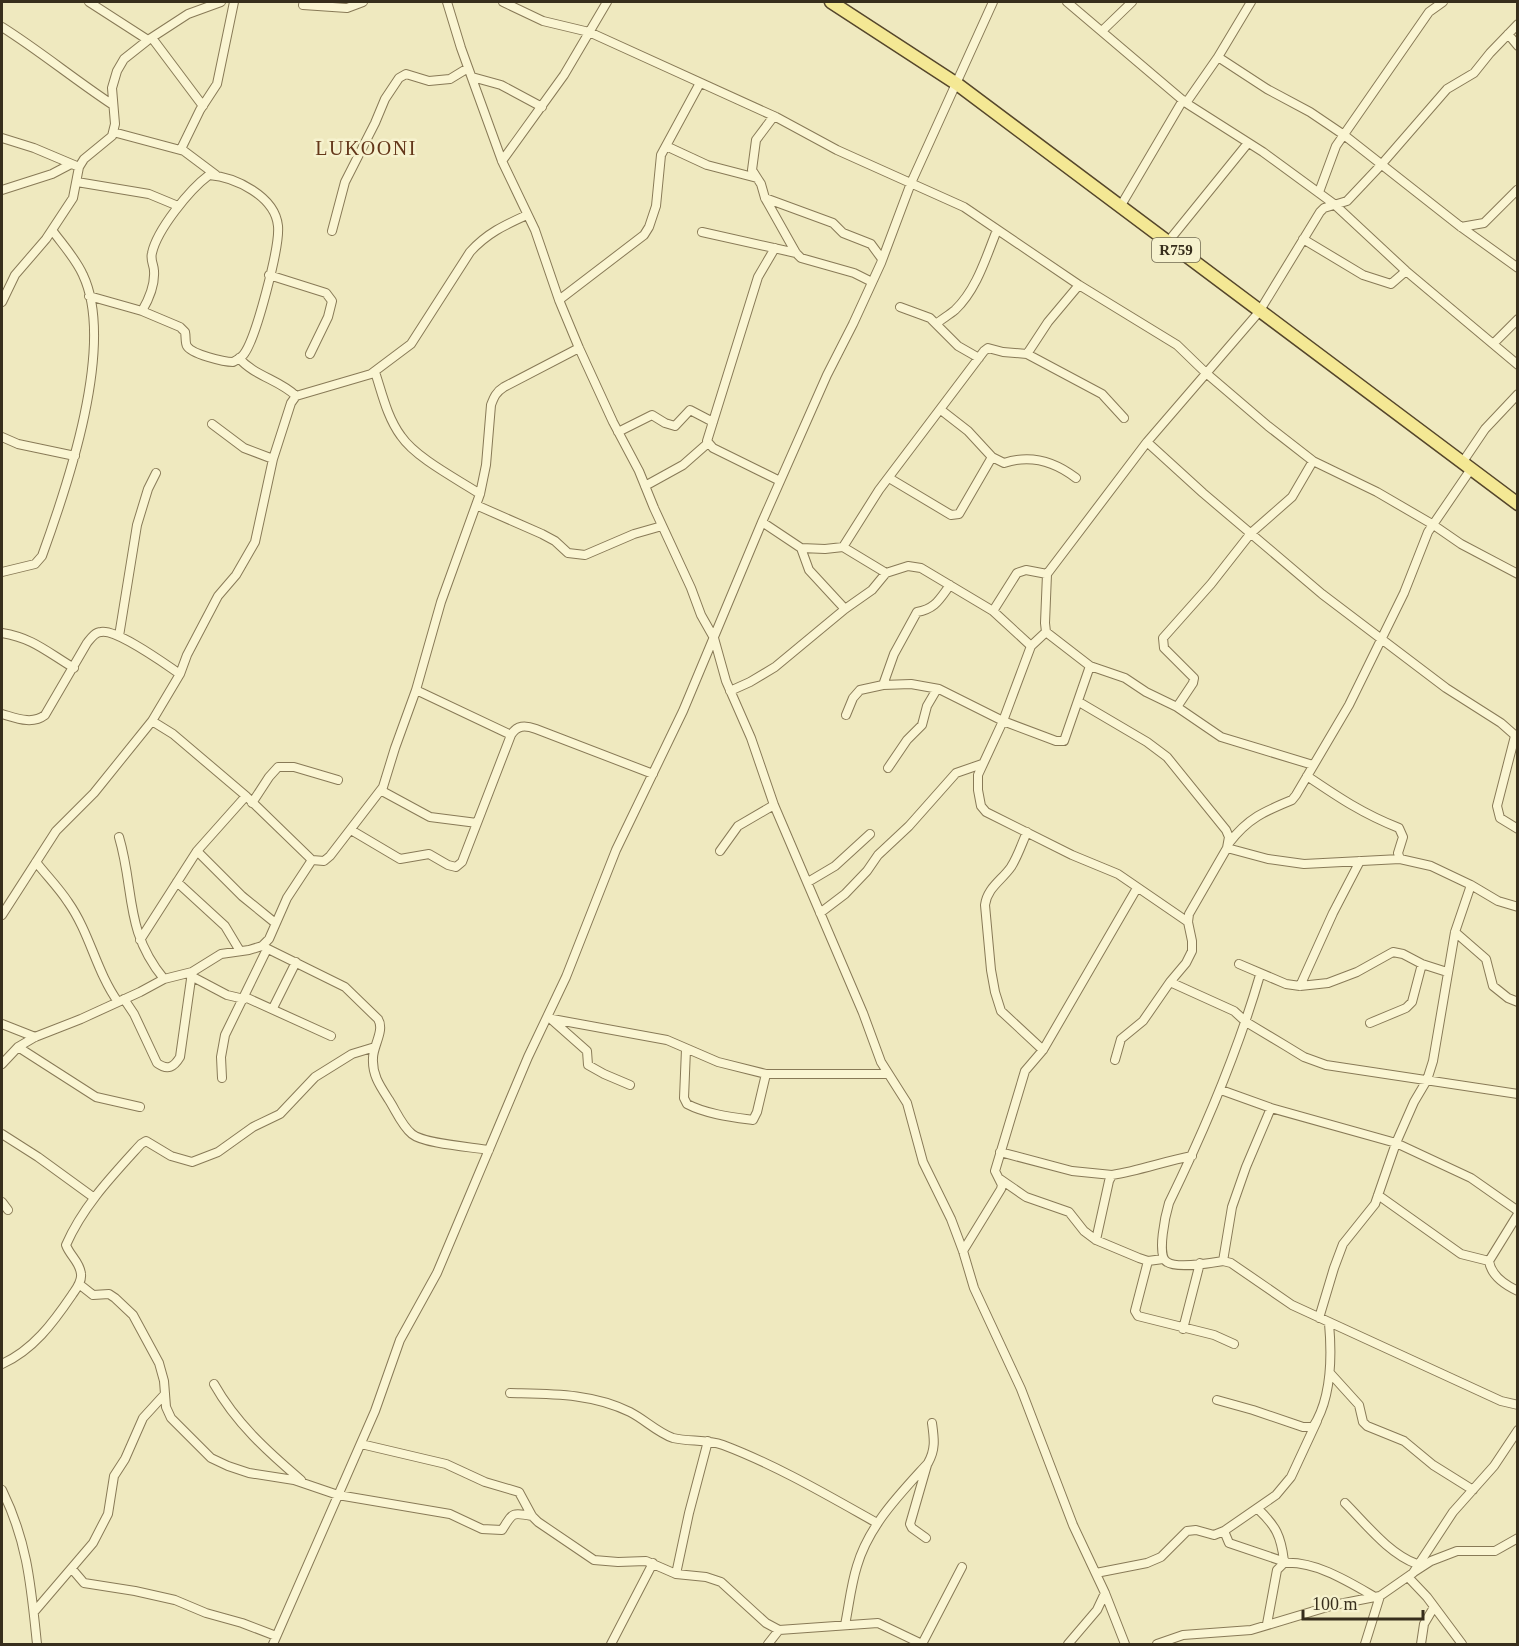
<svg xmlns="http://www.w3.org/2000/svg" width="1519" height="1646" font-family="Georgia,serif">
  <rect width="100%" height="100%" fill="#efe9bf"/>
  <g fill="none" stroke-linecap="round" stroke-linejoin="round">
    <defs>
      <path id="minor" d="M89,2L148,40
        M447,2L461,48L502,161L535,230L559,300L579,348L613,422L639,471L654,508L691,588L701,615L714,638L726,681L751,738L774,805L863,1013L881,1062L907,1103L923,1162L951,1219L963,1251L974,1288L1021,1389L1073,1525L1105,1593L1125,1644
        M503,2L543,21L589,32L776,117L837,150L964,207L1079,285L1177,345L1206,373L1268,426L1313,461L1377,492L1432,524L1461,544L1518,574
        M1067,2L1186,103L1263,152L1334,204L1406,271L1518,365
        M303,5L347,8L363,2
        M2,27C40,51 75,80 113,105
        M1103,30L1132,2
        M1508,34L1518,46
        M152,38L203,106
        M1218,57L1267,89L1310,112L1344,135L1461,227L1518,268
        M472,77L501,85L542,107
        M1186,103L1218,57L1251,2
        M774,116L756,140L752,170L761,184L765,198L796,253L801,258L854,273L872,282
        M113,132L184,151L216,175
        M2,138L34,148L79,167
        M666,146L707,165L757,178
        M181,149L200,110L217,84L234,2
        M502,161L564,75L607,2
        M77,182L149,194L178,206
        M2,190L52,174L71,164
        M1319,192L1336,146L1429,12L1443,2
        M765,198L833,223L843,233L871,244L882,259
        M1120,207L1183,100
        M1461,227L1484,223L1517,190
        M332,231L345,182L375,123L385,99L399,78L406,74L429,81L450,79L468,68
        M702,232L796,253
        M1303,239L1363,275L1391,284L1406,271
        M1167,243L1248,143
        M775,248L758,277L707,441L713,448L780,481
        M269,275L326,293L332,301L328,317L310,354
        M89,296L142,311L180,327L185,332C186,336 185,343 187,346C191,354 224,362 233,362C237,360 241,358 244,354C256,338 280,247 278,226C275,196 235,177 209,175C189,190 157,230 152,253C150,260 154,265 154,271C155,285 149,299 142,311
        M559,300L644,235L649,227L656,206L661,155L700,83
        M2,302L15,275L46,239L73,198L79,167L84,159L112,136L115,124L112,88L117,71L124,59L148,40L188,14L221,2
        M900,307L930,318L958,346L979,358
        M936,324C942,319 949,315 955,310C977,289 986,257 997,230
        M1493,344L1518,319
        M1027,354L1048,322L1079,285
        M239,358C254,376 280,380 296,396
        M375,372C382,393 387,417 401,436C416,458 457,479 480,494
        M941,410L968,431L992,457L1004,463C1031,454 1054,461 1076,478
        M212,424L244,448L273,459
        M618,432L652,415L665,423L675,426L690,410L713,422
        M2,437L18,444L75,456
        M1147,442L1203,493L1322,594L1446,688L1501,723L1518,738
        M1462,463L1485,429L1518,394
        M889,478L951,515L959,514L992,457
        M645,486L683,465L708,443
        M476,505L542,534L555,541L568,553L585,555L634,534L662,526
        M762,522L801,548L825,549L843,547L879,490L984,351L988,348L1003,352L1027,354L1102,394L1124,418
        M843,547L886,573
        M801,548L809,570L845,609
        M2,572L35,564L42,556C67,487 116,345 83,275C76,259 63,245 52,230
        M993,611L1017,573L1026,570L1047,574
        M1046,632L1031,646L1003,721L978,775V790L981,806L986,812L1072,855L1118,874L1188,922
        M2,633C33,638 47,652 74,668
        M119,636L137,525L148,489L156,473
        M883,685L894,654L917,612C935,609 939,600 950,585
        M416,690L511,735
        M730,691L750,682L775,667L845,609L872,590L886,573L908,566L921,568L993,611L1031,646
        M1079,702L1147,742L1167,757L1226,830L1229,837L1227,848L1189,914L1188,922L1192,941V951L1186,963L1170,982L1143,1021L1121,1039L1115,1060
        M1177,707L1193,683L1194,678L1164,648L1163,638L1211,584L1251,533L1292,497L1313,461
        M2,714C16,718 32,725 45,715L87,643C91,638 95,632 101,632C117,629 165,664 180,674
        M846,715L853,698L860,690L883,685L911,684L939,689L1003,721L1056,741H1064L1090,666
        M152,721L173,734L246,796L312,860
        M1515,736L1497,806L1500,818L1518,829
        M1313,765L1221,737L1177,707L1146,692L1125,678L1090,666L1046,632L1045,623L1047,574L1147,442L1259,312L1320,212L1324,208L1347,201L1381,165L1447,89L1474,73L1490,53L1518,24
        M888,768L907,740L922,725L927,706L937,689
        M1307,776C1338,797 1363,814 1399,828L1403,837L1398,853L1400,859L1431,866L1471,885L1455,932L1433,1061L1427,1080L1414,1102L1396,1143L1375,1204L1343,1244L1334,1268L1319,1318
        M382,791L430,817L477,823
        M252,803L269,777L278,767H294L338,780
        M351,830L400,859L429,854L448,865L456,867L462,862L511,735C517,725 525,725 536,729L653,774
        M1027,832C1022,843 1018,856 1011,867C1002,880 987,888 985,905L991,970L995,992L1001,1011L1043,1050
        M119,837C135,891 124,930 164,979
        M1229,843C1248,818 1265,811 1292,800L1296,795L1349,705L1404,593L1428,532L1471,469
        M1227,848L1268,859L1304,864L1400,859
        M197,851L242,896L274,922
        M720,851L738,826L774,805
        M36,862C46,875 59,888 68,902C90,933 96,971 118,1002
        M177,882L225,926L240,951
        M808,882L835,866L870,834
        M1471,885L1498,901L1518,907
        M820,913L845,894L867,871L878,855L909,826L956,773L982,764
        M2,915L56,831L94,793L152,721L180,674L187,655L218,596L236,575L255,542L273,459L291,403L296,396L371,374L411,344L470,252C487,233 505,225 527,215
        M1455,932L1486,959L1493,986L1508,998L1518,1002
        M140,940L197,851L246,796
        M262,946L345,987L378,1019C385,1030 373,1046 373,1058C372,1075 380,1086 389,1100C396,1111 402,1126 412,1134C424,1144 472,1147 489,1150
        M1239,964L1286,984L1300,986L1328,983L1357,972L1393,952L1403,954L1422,964L1447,972
        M1260,975C1237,1054 1205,1129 1169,1203C1166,1213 1156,1256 1167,1262C1177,1269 1211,1263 1223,1261L1231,1263L1292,1305L1501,1401L1518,1405
        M191,976L227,995L244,999
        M1170,982L1234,1011L1246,1022L1286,1046L1304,1057L1326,1065L1518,1094
        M1300,986L1333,913L1360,861
        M245,997L331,1036
        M124,999L134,1014L157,1063C168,1071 174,1067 180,1057L192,972
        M273,1008L296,962
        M547,1018L667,1040L718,1062L766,1074H888
        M552,1020L587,1051L588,1065L604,1074L630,1085
        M1370,1023L1406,1008L1412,1002L1422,964
        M2,1024L35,1037
        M18,1047L96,1097L140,1107
        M686,1049L684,1098L687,1104C706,1114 731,1117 753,1120L757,1112L766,1074
        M2,1064L18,1047L35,1037L81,1019L140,992L164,979L192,972L221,954L249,950L262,946L269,939L287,898L312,860L324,861L330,856L383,787L395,748L416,690L441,602L480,494L486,465L491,405C494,397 496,392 504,387L579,348
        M222,1078L221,1057L225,1035L267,949
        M1221,1090L1271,1108L1396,1143L1471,1178L1518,1211
        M2,1134L38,1157L93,1197
        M1000,1152L1072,1171L1112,1175
        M1000,1179L1026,1197L1069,1212L1084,1231L1096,1240L1139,1258L1148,1261L1163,1259
        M1378,1195L1461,1254L1489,1261
        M2,1202L8,1210
        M1518,1214L1489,1261C1491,1275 1505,1285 1518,1291
        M1096,1240L1109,1181L1112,1175C1139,1171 1165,1161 1192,1156
        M963,1251L1001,1189L1002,1185L995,1171L1025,1071L1043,1050L1137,888
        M1148,1261L1135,1311L1138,1316L1214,1335L1234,1344
        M1223,1261L1232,1207L1246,1167L1271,1108
        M79,1284L93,1295L109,1294L115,1298L133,1315L159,1363L164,1381L166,1407L171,1418L211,1458L228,1466L249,1473L294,1480L338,1495L450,1514L482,1529L502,1530C513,1513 511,1512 532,1516
        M1183,1329L1200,1263
        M2,1364C33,1350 53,1323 72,1295C76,1289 82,1282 81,1274C80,1262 70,1256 66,1245C83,1206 112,1176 141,1144L146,1141L171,1156L192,1162L218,1152L253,1127L280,1114L315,1077L352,1054L375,1047
        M1330,1373L1359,1405L1363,1422L1367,1426L1404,1441L1433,1465L1473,1490
        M214,1384C236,1423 267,1451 301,1480
        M510,1393C551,1394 592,1393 630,1412C644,1419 658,1433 673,1438C689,1442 706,1439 723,1445C776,1465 827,1495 877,1523
        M1217,1400L1253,1410L1303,1427H1313C1332,1398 1332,1356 1329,1323
        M361,1444L446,1464L485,1482L519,1492L532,1516L538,1522L594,1560L618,1562L646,1561L676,1574L706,1577L721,1582L766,1623L779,1630L878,1623L922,1644
        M2,1490C28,1543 31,1587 37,1644
        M1345,1503C1366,1524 1389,1554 1417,1564
        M1258,1509C1276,1526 1281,1536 1284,1561
        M1224,1531L1229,1543L1288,1563
        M926,1538L912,1528L910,1524L927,1465
        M72,1569L84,1583L135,1591L175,1600L206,1613L242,1623L276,1636
        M1414,1572L1431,1561L1457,1551H1495L1518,1538
        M1096,1573L1147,1563L1161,1557L1187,1531L1196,1530L1214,1535L1224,1531L1276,1495L1291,1477L1317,1421
        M676,1574L689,1513L708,1441
        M1408,1577L1427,1597L1462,1644
        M34,1612L93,1543L108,1514L114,1476L125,1459L143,1418L164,1395
        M1267,1624L1277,1570L1284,1563C1316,1561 1349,1582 1375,1597
        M845,1625C849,1605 851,1585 857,1566C869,1525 900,1494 928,1463C936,1449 934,1438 932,1423
        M273,1644L375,1411L400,1340L437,1273L528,1057L566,977L616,850L683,711L762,522L827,375L853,324L881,263L911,183L993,2
        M611,1644L653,1563
        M768,1644L779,1630
        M922,1644L962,1567
        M1068,1644L1097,1610L1105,1593
        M1157,1644L1183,1635L1251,1630L1334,1605L1380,1596L1413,1573L1453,1512L1494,1466L1518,1430
        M1365,1644L1380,1596
        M1421,1644L1424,1624L1434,1607"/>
      <path id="primary" d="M831,2L957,84L1518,504"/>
    </defs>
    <!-- minor casing -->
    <use href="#minor" stroke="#887a57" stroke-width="10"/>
    <!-- primary casing -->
    <use href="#primary" stroke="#55462b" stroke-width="15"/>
    <!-- minor -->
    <use href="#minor" stroke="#faf5d2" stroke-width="8"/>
    <!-- primary -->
    <use href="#primary" stroke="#f4e894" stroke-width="12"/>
  </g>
  <g text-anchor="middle" stroke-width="5" stroke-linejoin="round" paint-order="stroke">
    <!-- shield labels -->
    <rect fill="#f6f2ce" stroke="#706951" stroke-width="1.5" x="1152" y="238" width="48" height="24" rx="4.5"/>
    <g font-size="15" font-weight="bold" fill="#372e1c">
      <text x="1176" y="255">R759</text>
    </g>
    <!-- quarter labels -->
    <g font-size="20" letter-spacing="1.5" fill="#64371a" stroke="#f6f2ce">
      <text x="366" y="155">LUKOONI</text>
    </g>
  </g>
  <!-- border -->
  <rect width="1519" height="1646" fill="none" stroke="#372e1c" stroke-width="6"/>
  <!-- scale -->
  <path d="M1303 1610v9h120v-9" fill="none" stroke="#372e1c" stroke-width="3"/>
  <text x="1312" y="1610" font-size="18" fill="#372e1c" stroke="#f6f2ce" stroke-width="4.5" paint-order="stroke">100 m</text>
</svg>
